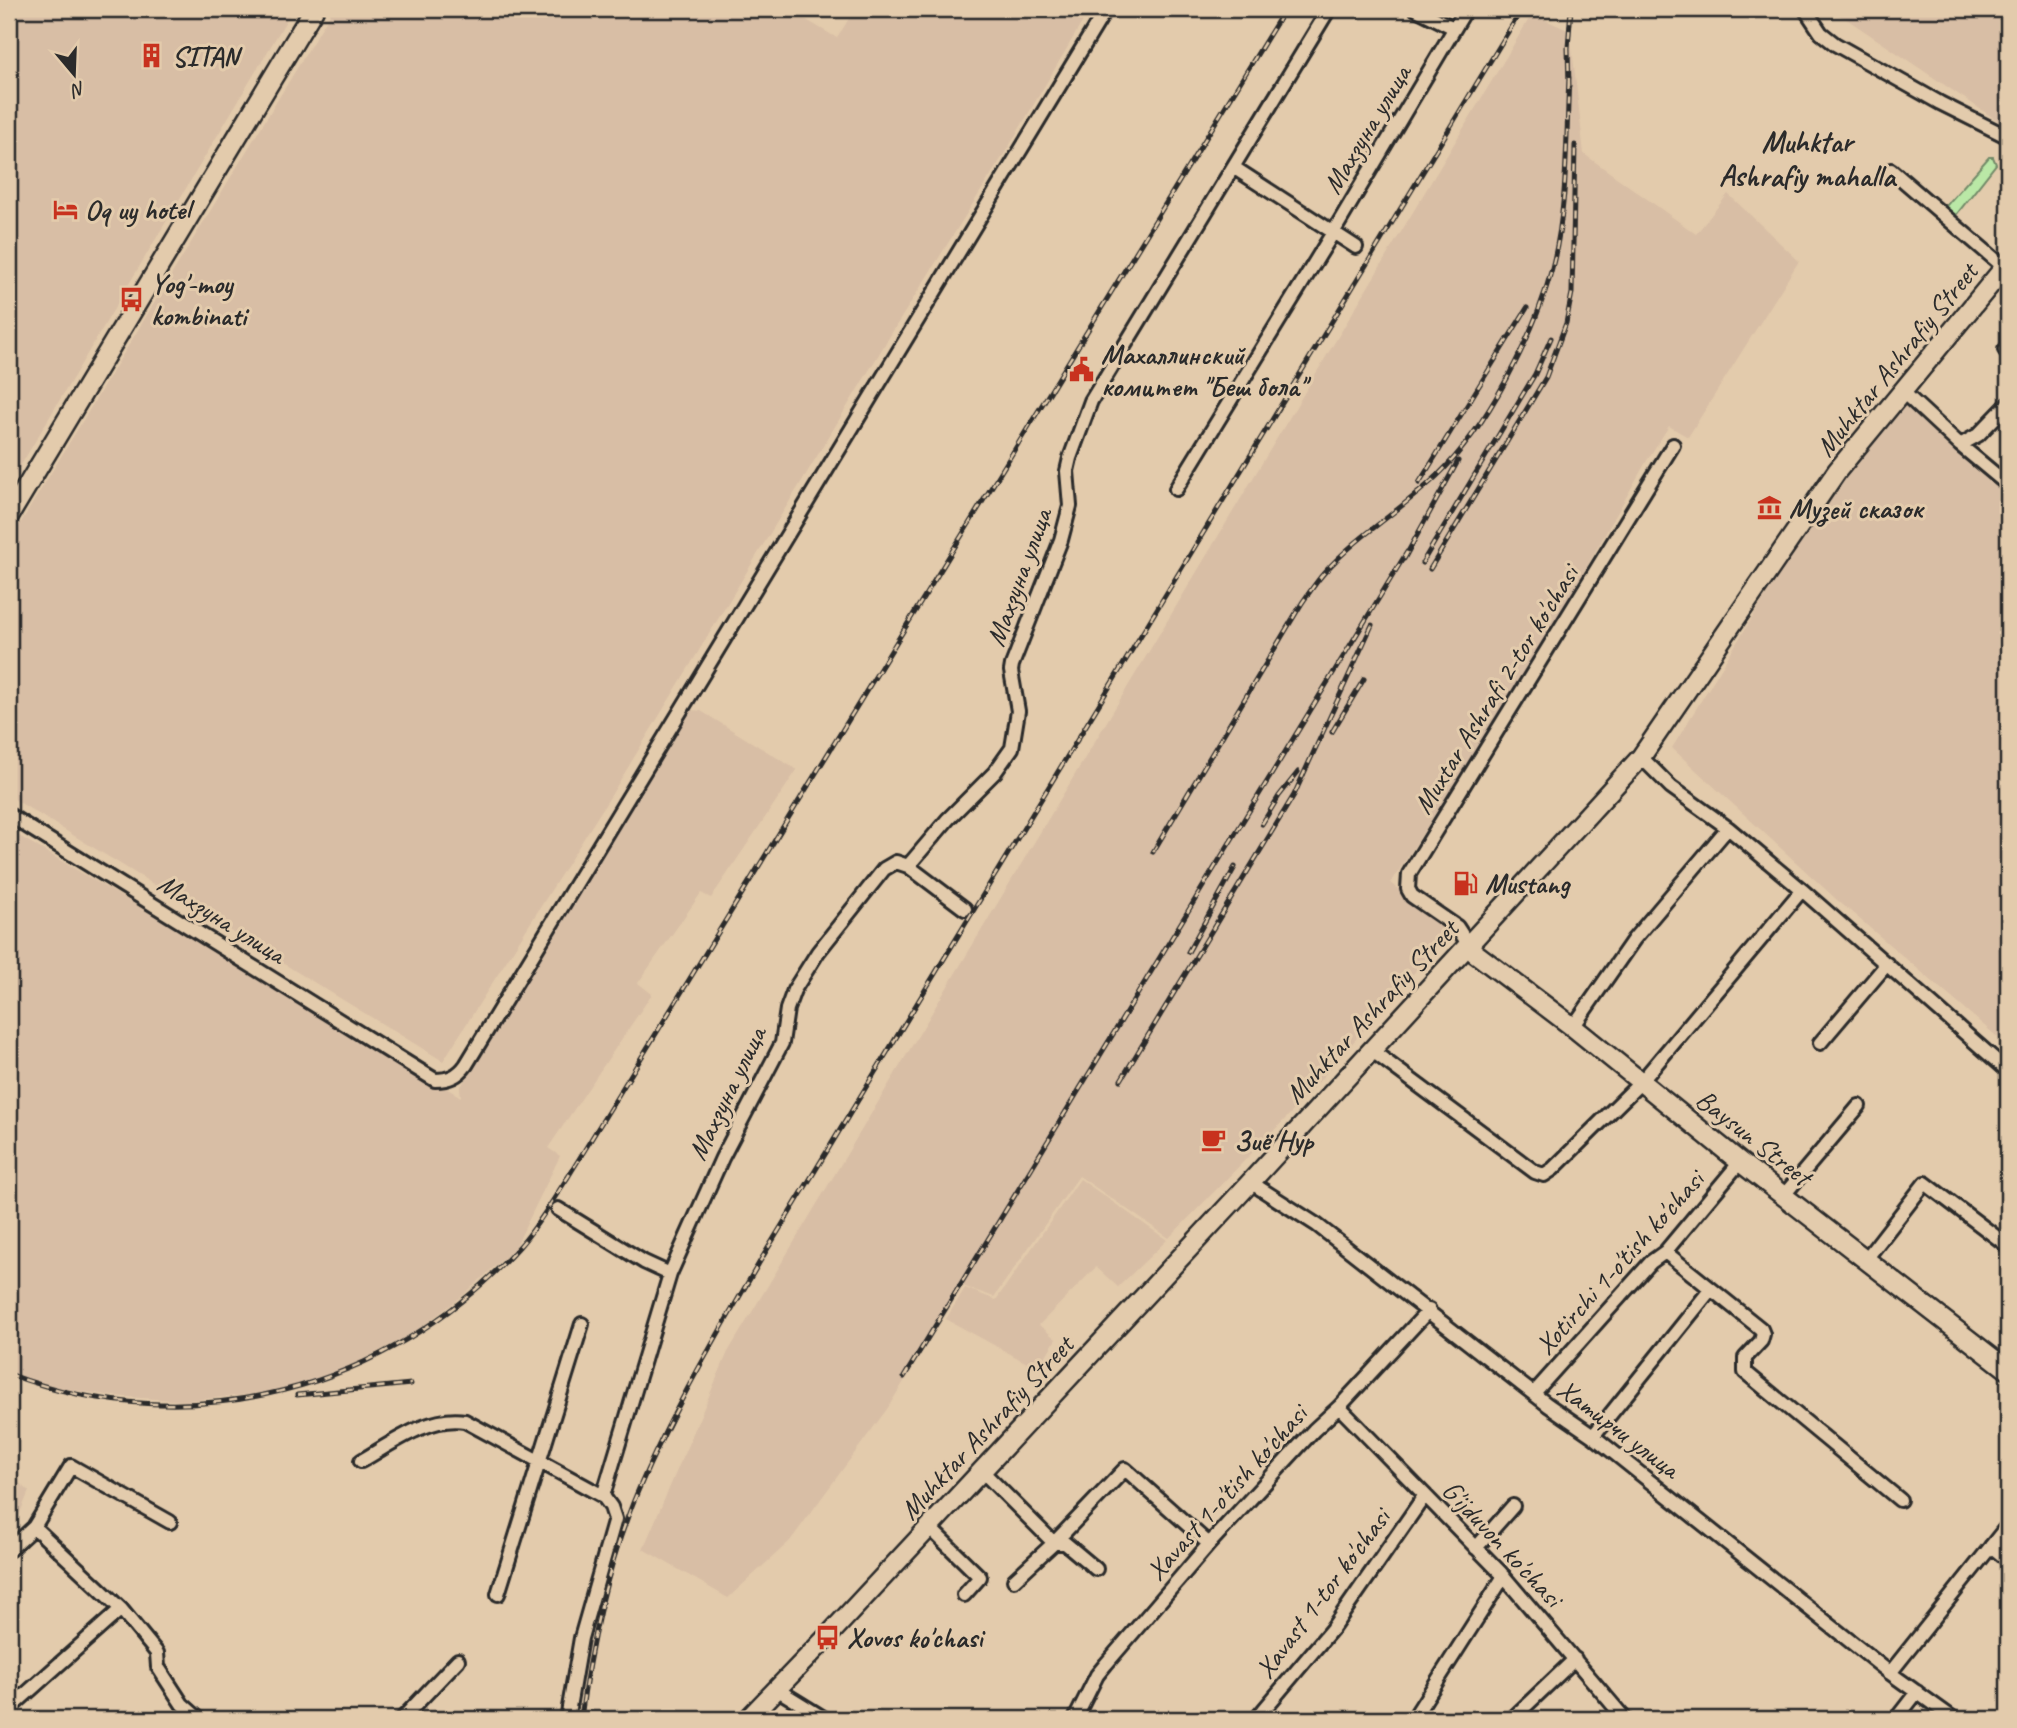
<svg xmlns="http://www.w3.org/2000/svg" width="2017" height="1728" font-family="Caveat,sans-serif">
  <rect width="100%" height="100%" fill="#e3cbac"/>
  <filter id="ink" filterUnits="userSpaceOnUse"><feTurbulence type="fractalNoise" baseFrequency=".0143" numOctaves="2"/><feDisplacementMap in="SourceGraphic" scale="14" xChannelSelector="R" yChannelSelector="G"/><feConvolveMatrix kernelMatrix="1 2 1 2 8 2 1 2 1" color-interpolation-filters="sRGB"/></filter>
  <g filter="url(#ink)">
    <!-- built -->
    <path fill="#d8bea5" d="M9,9H293L9,485Z
      M333,9H788L837,38L855,9H1090L1011,143L896,326L610,797L443,1061L9,796V542Z
      M1825,9H2008V114L2001,123L1845,18Z
      M1532,14L1570,31L1584,154L1696,234L1728,194L1799,261L1688,437L1669,426L1646,462L1538,653L1391,883L1447,927L1427,958L1293,1111L1169,1238L1079,1176L994,1297L963,1286L887,1409L790,1541L728,1598L643,1549L728,1352Z
      M1905,400L2008,488V1046L1836,899L1672,748L1814,517Z
      M691,710L701,711L797,770L711,898L701,893L638,983L652,994L548,1148L560,1156L515,1248L460,1298L412,1334L345,1369L273,1392L186,1401L112,1396L59,1388L9,1372V830L461,1097L460,1088Z
      M1080,1179L1167,1240L1118,1287L1096,1267L1039,1325L1056,1339L1038,1369L946,1319L965,1288L996,1300Z
      M9,1475L29,1491L9,1540Z"/>
    <!-- green -->
    <path fill="#bae8a6" stroke="#728a68" stroke-width="2" d="M1989,157H1993L1996,164L1956,215L1951,216L1946,211L1945,207Z"/>
    <g fill="none" stroke-linecap="round" stroke-linejoin="round">
      <defs>
        <path id="street" d="M1416,9L1454,28
          M1805,9L1821,33L1835,44L1940,103L2008,137
          M1233,167L1356,247
          M1891,170L2005,268
          M2005,350L2008,353
          M1902,391L1960,445L2008,485
          M1960,445L1978,435L2008,404
          M1176,489L1334,231L1466,9
          M1641,757L1671,787L1728,828L1802,890L2008,1071
          M9,815L435,1080C449,1080 458,1076 466,1065L1106,9
          M908,866L965,909
          M1468,944L1457,927L1412,896L1408,889L1409,874L1673,445
          M1573,1027L1634,939L1728,828
          M1820,1043L1887,964
          M1371,1050L1535,1172L1544,1175L1553,1169L1641,1082L1802,890
          M1250,1182L1317,1225L1548,1405L1593,1436L1890,1673L1954,1719
          M1784,1195L1859,1106
          M558,1209L644,1262L670,1274
          M1665,1252L1761,1329L1763,1334L1761,1341L1745,1358V1372L1900,1500
          M1866,1259L1925,1183L2008,1246
          M1534,1393L1651,1262L1665,1252L1740,1162
          M1339,1407L1500,1572L1625,1719
          M1593,1436L1711,1289
          M361,1461C391,1444 429,1415 465,1421L603,1496
          M981,1470L1054,1543H1065L1096,1569
          M34,1527L121,1609L157,1653L158,1667L182,1704L199,1719
          M929,1527L980,1577L964,1595
          M1991,1546L2008,1560
          M1476,1548L1513,1506
          M9,1550L34,1527L71,1466L170,1522
          M1014,1580L1054,1543L1125,1469L1209,1544
          M498,1594L582,1324
          M1890,1673L2008,1525
          M778,1690L825,1719
          M9,1709L121,1609
          M402,1719L458,1660
          M567,1719L581,1638L615,1519L611,1507L603,1496L670,1274L722,1158L782,1043L787,1009L794,990L818,952L884,869L896,862L908,866L948,819L995,772L1012,748L1018,711L1011,671L1012,665L1061,540L1070,506L1067,471L1070,458L1091,401L1329,9
          M1075,1719L1097,1675L1106,1664L1209,1544L1314,1430L1339,1407L1429,1310
          M1256,1719L1332,1629L1425,1495
          M1413,1719L1504,1576
          M1512,1719L1575,1659
          M1896,1719L1917,1692"/>
        <path id="secondary" d="M9,516L314,9
          M1468,944L1475,953L1573,1027L1740,1162L2008,1370
          M748,1719L827,1637L1235,1199L1641,757L1837,471L2008,263"/>
      </defs>
      <!-- street casing -->
      <use href="#street" stroke="#2b2b2b" stroke-width="18"/>
      <!-- secondary casing -->
      <use href="#secondary" stroke="#2b2b2b" stroke-width="23"/>
      <!-- street -->
      <use href="#street" stroke="#e3cbac" stroke-width="12"/>
      <!-- secondary -->
      <use href="#secondary" stroke="#e3cbac" stroke-width="18"/>
      <defs>
        <path id="rail" d="M1569,86L1568,48L1571,9
          M1419,483L1527,308
          M1404,559L1458,461
          M1422,563L1535,374L1551,338
          M1430,569L1546,377L1566,323L1572,293L1575,145
          M1332,732L1364,679
          M1262,824L1279,796L1298,772
          M1153,852L1302,603C1309,593 1316,582 1324,573C1357,536 1401,510 1437,476C1487,428 1535,334 1552,268C1568,206 1566,140 1569,77
          M1188,952L1235,867
          M1121,1080L1294,795L1372,625
          M9,1374C191,1443 389,1391 519,1247C538,1226 552,1201 568,1177L1285,9
          M904,1377L1407,552
          M297,1395L411,1384
          M581,1719C589,1648 607,1569 633,1503C668,1417 716,1337 762,1258L1522,9"/>
      </defs>
      <!-- rail casing -->
      <use href="#rail" stroke="#2b2b2b" stroke-width="5"/>
      <!-- rail -->
      <use href="#rail" stroke="#e3cbac" stroke-width="2.5" stroke-dasharray="8" stroke-linecap="butt"/>
    </g>
  </g>
  <!-- icons -->
  <defs>
    <symbol id="building-bare" viewBox="-9 -9 18 18"><path d="M-4-6H4V6H1V3H-1V6H-4ZM-2.5-4.3h1.7v1.8h-1.7ZM.8-4.3h1.7v1.8H.8ZM-2.5-1h1.7V.8h-1.7ZM.8-1h1.7V.8H.8Z" fill="#c8321e" stroke="#e3cbac" stroke-width="2.5" paint-order="stroke"/></symbol>
    <symbol id="hotel-bare" viewBox="-9 -9 18 18"><path d="M-6-4.5h1.5V1H6V5H4.5V3h-9V5H-6ZM-4 0a1.8 1.8 0 1 1 3.6 0ZM.5 0V-2.5h3Q6-2.5 6 0Z" fill="#c8321e" stroke="#e3cbac" stroke-width="2.5" paint-order="stroke"/></symbol>
    <symbol id="bus-bare" viewBox="-9 -9 18 18"><path d="M-5-6H5V4H4V6H2V4H-2V6H-4V4H-5ZM-3.5-4V0h7V-4ZM-3.5 1.2v1.5H-2V1.2ZM2 1.2v1.5H3.5V1.2Z" fill="#c8321e" stroke="#e3cbac" stroke-width="2.5" paint-order="stroke"/></symbol>
    <symbol id="civic-bare" viewBox="-9 -9 18 18"><path d="M-.6-6.5H3V-4.5H.6V-3L4-1V1h2V6H-6V1h2V-1L-.6-3ZM-1.2 2.5V6h2.4V2.5Z" fill="#c8321e" stroke="#e3cbac" stroke-width="2.5" paint-order="stroke"/></symbol>
    <symbol id="museum-bare" viewBox="-9 -9 18 18"><path d="M0-6L6-3V-2H-6V-3ZM-5-1h2V3h-2ZM-1-1h2V3h-2ZM3-1h2V3H3ZM-6 4H6V6H-6Z" fill="#c8321e" stroke="#e3cbac" stroke-width="2.5" paint-order="stroke"/></symbol>
    <symbol id="fuel-bare" viewBox="-9 -9 18 18"><path d="M-5.5-6h7V0h2V4h1.3V-2.5L3-4.5l.8-.8L6-3V5H2.5V1h-1V6h-7ZM-4.2-4.7v3.2H.2V-4.7Z" fill="#c8321e" stroke="#e3cbac" stroke-width="2.5" paint-order="stroke"/></symbol>
    <symbol id="cafe-bare" viewBox="-9 -9 18 18"><path d="M-5.5-4.5H6V0H3Q3 3.5 0 3.5H-2.5Q-5.5 3.5-5.5 0ZM3-3.2v2h1.7v-2ZM-6 4.5H4V6H-6Z" fill="#c8321e" stroke="#e3cbac" stroke-width="2.5" paint-order="stroke"/></symbol>
  </defs>
  <g fill-rule="evenodd">
    <use href="#building-bare" x="134" y="38" width="35" height="35"/>
    <use href="#hotel-bare" x="48" y="192" width="35" height="35"/>
    <use href="#bus-bare" x="114" y="282" width="35" height="35"/>
    <use href="#civic-bare" x="1064" y="352" width="35" height="35"/>
    <use href="#museum-bare" x="1752" y="490" width="35" height="35"/>
    <use href="#fuel-bare" x="1448" y="866" width="35" height="35"/>
    <use href="#cafe-bare" x="1196" y="1122" width="35" height="35"/>
    <use href="#bus-bare" x="810" y="1620" width="35" height="35"/>
  </g>
  <g text-anchor="middle" stroke-width="6" stroke-linejoin="round" paint-order="stroke">
    <!-- poi labels -->
    <g font-size="28" font-weight="bold" fill="#2b2b2b" stroke="#e3cbac" text-anchor="start">
      <text x="172" y="66">SITAN</text>
      <text x="85" y="219">Oq uy hotel</text>
      <text x="151" y="293">Yog'-moy<tspan x="151" dy="32">kombinati</tspan></text>
      <text x="1101" y="364">Махаллинский<tspan x="1101" dy="32">комитет "Беш бола"</tspan></text>
      <text x="1789" y="518">Музей сказок</text>
      <text x="1485" y="893">Mustang</text>
      <text x="1234" y="1150">Зиё Нур</text>
      <text x="847" y="1647">Xovos ko'chasi</text>
    </g>
    <!-- street labels -->
    <g font-size="28" fill="#2b2b2b" stroke="#e3cbac">
      <text transform="translate(1366 129) rotate(-59)" y="10">Махзуна улица</text>
      <text transform="translate(1896 359) rotate(-51)" y="10">Muhktar Ashrafiy Street</text>
      <text transform="translate(1018 577) rotate(-70)" y="10">Махзуна улица</text>
      <text transform="translate(1495 689) rotate(-58)" y="10">Muxtar Ashrafi 2-tor ko'chasi</text>
      <text transform="translate(222 918) rotate(32)" y="10">Махзуна улица</text>
      <text transform="translate(1371 1011) rotate(-47)" y="10">Muhktar Ashrafiy Street</text>
      <text transform="translate(726 1093) rotate(-64)" y="10">Махзуна улица</text>
      <text transform="translate(1754 1137) rotate(38)" y="10">Bаysun Street</text>
      <text transform="translate(1619 1262) rotate(-48)" y="10">Xotirchi 1-o'tish ko'chasi</text>
      <text transform="translate(986 1427) rotate(-47)" y="10">Muhktar Ashrafiy Street</text>
      <text transform="translate(1619 1428) rotate(37)" y="10">Хатирчи улица</text>
      <text transform="translate(1226 1492) rotate(-48)" y="10">Xavast 1-o'tish ko'chasi</text>
      <text transform="translate(1503 1543) rotate(47)" y="10">G'ijduvon ko'chasi</text>
      <text transform="translate(1322 1593) rotate(-53)" y="10">Xavast 1-tor ko'chasi</text>
    </g>
    <!-- neighbourhood labels -->
    <g font-size="30" font-weight="bold" fill="#2b2b2b" stroke="#e3cbac">
      <text x="1807" y="152">Muhktar<tspan x="1807" dy="34">Ashrafiy mahalla</tspan></text>
    </g>
  </g>
  <!-- margin -->
  <rect width="2017" height="1728" fill="none" stroke="#e3cbac" stroke-width="35"/>
  <rect x="18" y="18" width="1982" height="1693" fill="none" stroke="#2b2b2b" stroke-width="2.5" filter="url(#ink)"/>
  <!-- north arrow -->
  <g transform="translate(74 74) rotate(161)" stroke="#e3cbac" stroke-width="5" paint-order="stroke">
  <path d="M0-5L12 26L0 18L-12 26Z" fill="#2b2b2b"/>
  <text y="-10" font-size="19" font-weight="bold" text-anchor="middle" fill="#2b2b2b">N</text>
  </g>
</svg>
